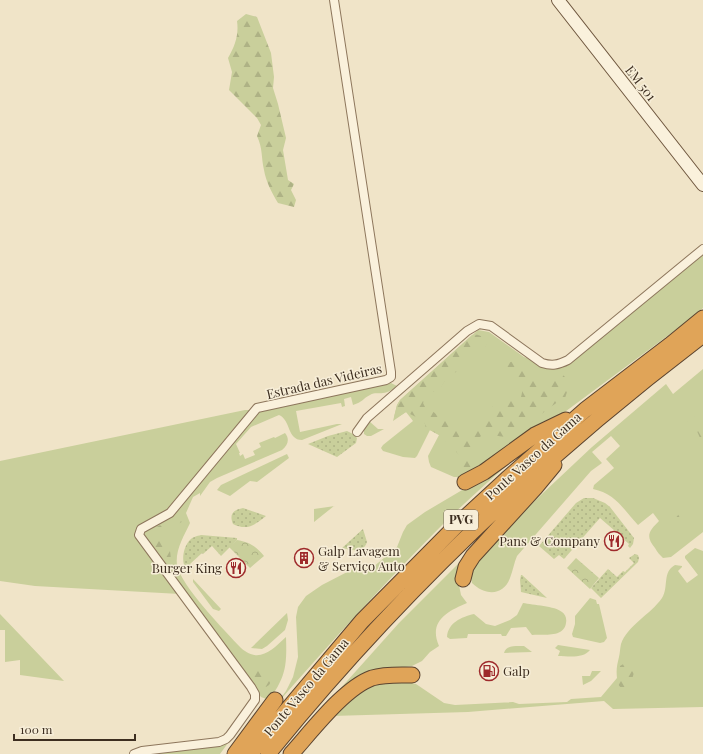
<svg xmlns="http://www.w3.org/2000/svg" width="703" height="754" font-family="'Playfair Display',serif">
  <defs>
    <pattern id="forest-firs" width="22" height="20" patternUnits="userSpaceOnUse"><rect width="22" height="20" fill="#c9cf9b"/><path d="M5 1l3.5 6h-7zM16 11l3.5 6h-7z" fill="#aeb285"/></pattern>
    <pattern id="park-crowns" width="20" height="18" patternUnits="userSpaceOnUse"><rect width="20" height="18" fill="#c9cf9b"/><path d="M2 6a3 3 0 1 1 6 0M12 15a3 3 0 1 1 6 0" fill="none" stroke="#aeb285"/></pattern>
    <pattern id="garden-dots" width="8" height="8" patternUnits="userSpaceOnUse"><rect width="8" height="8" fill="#c9cf9b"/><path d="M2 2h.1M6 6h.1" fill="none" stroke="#aeb285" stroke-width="1.8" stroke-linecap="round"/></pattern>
  </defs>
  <rect width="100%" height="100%" fill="#f0e4c8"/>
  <!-- grass -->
  <path fill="#c9cf9b" d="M703,249V308L693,317L558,417L467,477H454L431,467L429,462L428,456L439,435L430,430L417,456L415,458L403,457L383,451L381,448L383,445L413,421L406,412L393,421L397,405L400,400L478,330L489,332L524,357L542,363L559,364Z
    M703,369V532L671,557L663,558C660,555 657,552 655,548C645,536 649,531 659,521L653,513L638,525C623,509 616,494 593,489L594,485L614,468L606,459L620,446L611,436L592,452L602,463L591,471L517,556C514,563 513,570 510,578C503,597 484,595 472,583L471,576L475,563L525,510L592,447L666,384L673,394Z
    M391,383L397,386C393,389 388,393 383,393C378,394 375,392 370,395C362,399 363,402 353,405L351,397L344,399L345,406L342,407L341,403L296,411L300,432L337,424H342L302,440C287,440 291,420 279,415L251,427L236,444L240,453H239L240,456L243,454L245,459L255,455L253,451L261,447L259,443L274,437L275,438L285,433C290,439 288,445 282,450L217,478L210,482L200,496V493L193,497L186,513L190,523C184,536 175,550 177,565C181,586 225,631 241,648C259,664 272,650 286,637C287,665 286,677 269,700L261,697L144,537L143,533L148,528L171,517L260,411Z
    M245,410H250L252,412L169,511L149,523L137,528L135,533L180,594L35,586L0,581V461Z
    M369,421L378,429H384L371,436H367L364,434V429Z
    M287,454L289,458L257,482L250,481L230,496L217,490L221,485Z
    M513,460C491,479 469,499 448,519C388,579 331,642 275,706L286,691L293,677L298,657L296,617L298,607L306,596L322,585L353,569L372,568L397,547L403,532L407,525L425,512Z
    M335,506H334L314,522V509Z
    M475,547L458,580L461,595L467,603C448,611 428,621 439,646L430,652L422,661L412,666L398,668L322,709L399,623Z
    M695,548L703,551V707L613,709L604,701L468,712L332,716L362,690L376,683L404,681L416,684L444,703L455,705L513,702L519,704L567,702L571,699L601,697L617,678C616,670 617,665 619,657C620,653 620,648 621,644C627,626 651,614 662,598C669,587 662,572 675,565L682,566V567L678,571L687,583L698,575L685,558V556Z
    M193,579L221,609L219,611L213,609L193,582Z
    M590,598L596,600L597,604H599L607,638L604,642L600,643L573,637L572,634L575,624V616Z
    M523,603C533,605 555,606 562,612C565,614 567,618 566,623C564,638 543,634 532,635L526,627L511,628L506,636H502L501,634H468L467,638L450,639L447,637C448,623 461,617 474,614L486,624L495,626L510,620L517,615Z
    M287,613L288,620L285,630L267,646L262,649L251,648Z
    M0,614L64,681L20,675V660L5,662V630H0Z
    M558,645L590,650C583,659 568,656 558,656L560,651L555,648Z
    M524,646L532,652L504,653C506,645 516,646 524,646Z
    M592,671H601L591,681L583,685L582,676H590Z
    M228,743L220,754H142L218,745Z"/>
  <!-- forest -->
  <path fill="url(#forest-firs)" d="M246,14L257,17L271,53L274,77L273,88L278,104L286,138L283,150L288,180L294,184L291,190L296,200L294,207L278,203C272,193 266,182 264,170C261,157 263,149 257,136L261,125L257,118L229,90L232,72L228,58C235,46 239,35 237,21Z
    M472,335C480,334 482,336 487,343L485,347L477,346L473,348L465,358L464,364L456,372L447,377L441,387L428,395L423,403L425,407H427L444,420L448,418C463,431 467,432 450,445L439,435L426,428L424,421L406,412L398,417H394L397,405L400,400Z
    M514,361C528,363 534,378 545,379C550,380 552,376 557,375C559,374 561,375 563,375L566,378L567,392L565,398C545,408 531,426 511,435C501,440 493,432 483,435C479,437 475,441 471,445L470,451L476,460V465L469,472L460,471L459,470C460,467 463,463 462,460C460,452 452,454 458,444L479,424L494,415L492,404L493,401L521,397C524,387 522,381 515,374L508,376L503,374L500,370L507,363Z
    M681,407L686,408L703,426V447C701,439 696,426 689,422C684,418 680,419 678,411Z
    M688,509L691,512L685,523L671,530C673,520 678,512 688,509Z
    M178,510L185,512L186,519L184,521L175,525L172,524L169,519Z
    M160,525L165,530L160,541L164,549L170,550L171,560L169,566H165L153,547L151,539L155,528Z
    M625,663H632L635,669L631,683L625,689L621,688L617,683C617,677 620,674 620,666Z
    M257,666L260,667L265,675L269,676L272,680L269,685L266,687C259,685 253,681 252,673Z"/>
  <!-- park -->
  <path fill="url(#park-crowns)" d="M237,540C249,542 256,546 264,556L250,568L229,547Z
    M576,558L599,578L590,589L567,568Z"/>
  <!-- garden -->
  <path fill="url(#garden-dots)" d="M347,431L353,434L357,438L356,443L337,457L308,444L328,436Z
    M584,498H593L605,503L610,507L634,538L633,544L630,548L628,546L629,544L620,536L618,537L613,533L615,531L600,518L564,559L559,555L554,559L539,546L576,503Z
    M243,508L266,516C255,525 247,531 233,524C229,514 233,510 243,508Z
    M363,529L367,542C363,554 352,550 342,548Z
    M201,535L237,538V540L221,556L212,546L203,554L202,553L190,564L194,568L190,570L186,569C181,562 183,548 189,541C192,537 197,536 201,535Z
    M635,554L638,555L639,558L638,562L601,598L591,588L608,569L617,577L623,571L625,572L634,563L629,558Z
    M521,575H522L547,598L521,592L520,580Z"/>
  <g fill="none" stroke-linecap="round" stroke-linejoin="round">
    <defs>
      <path id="minor" d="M357,432L367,418L467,331L479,324L491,326L542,363C552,366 558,365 568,360L703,249
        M134,754L142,751L219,742L226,739L230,735L255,700V694L251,687L139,535L141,529L170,513L257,408L386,380L391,377V372L334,0"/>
      <path id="secondary" d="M558,0L703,185"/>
      <path id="motorway" d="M465,482L484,472L535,435L566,420
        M463,579L466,567L473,556L535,488L554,465
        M235,754L275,700
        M250,754L362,621L456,526L508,478L585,410L670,345L703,318
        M268,754C395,597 542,457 703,335
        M291,754C311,732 344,688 372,678C385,674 399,675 412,675"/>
    </defs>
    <!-- minor casing -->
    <use href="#minor" stroke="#8d765c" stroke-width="10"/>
    <!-- secondary casing -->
    <use href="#secondary" stroke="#6f573f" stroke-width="14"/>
    <!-- motorway casing -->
    <use href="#motorway" stroke="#5b4430" stroke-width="17"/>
    <!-- minor -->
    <use href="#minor" stroke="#faf1dc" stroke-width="8"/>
    <!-- secondary -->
    <use href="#secondary" stroke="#faf1dc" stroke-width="12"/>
    <!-- motorway -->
    <use href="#motorway" stroke="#e0a458" stroke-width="15"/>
  </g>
  <!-- icons -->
  <defs>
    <symbol id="restaurant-ring" viewBox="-11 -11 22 22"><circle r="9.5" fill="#f7eed8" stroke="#9e2a2b" stroke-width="1.5"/><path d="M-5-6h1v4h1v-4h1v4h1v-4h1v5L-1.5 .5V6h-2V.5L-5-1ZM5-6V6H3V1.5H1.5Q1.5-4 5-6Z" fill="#9e2a2b"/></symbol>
    <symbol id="building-ring" viewBox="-11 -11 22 22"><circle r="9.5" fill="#f7eed8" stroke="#9e2a2b" stroke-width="1.5"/><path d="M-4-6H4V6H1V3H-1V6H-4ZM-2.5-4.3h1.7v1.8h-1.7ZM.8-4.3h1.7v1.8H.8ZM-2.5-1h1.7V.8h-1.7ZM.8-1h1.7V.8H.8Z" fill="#9e2a2b"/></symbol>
    <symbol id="fuel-ring" viewBox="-11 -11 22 22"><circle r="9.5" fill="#f7eed8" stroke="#9e2a2b" stroke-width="1.5"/><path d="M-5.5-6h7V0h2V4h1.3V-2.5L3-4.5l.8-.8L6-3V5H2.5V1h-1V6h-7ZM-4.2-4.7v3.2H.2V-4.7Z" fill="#9e2a2b"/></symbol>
  </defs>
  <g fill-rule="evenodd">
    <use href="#restaurant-ring" x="603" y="530" width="22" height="22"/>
    <use href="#building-ring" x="293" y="547" width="22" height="22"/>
    <use href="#restaurant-ring" x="225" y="557" width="22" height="22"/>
    <use href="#fuel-ring" x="478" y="660" width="22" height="22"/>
  </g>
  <g text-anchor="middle" stroke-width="3" stroke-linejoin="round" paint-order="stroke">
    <!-- shield labels -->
    <rect fill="#f7eed8" stroke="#756857" stroke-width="1" x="444" y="510" width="34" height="20" rx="3"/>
    <g font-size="12" font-weight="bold" fill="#3d2e20">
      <text x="461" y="524">PVG</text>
    </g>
    <!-- street labels -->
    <g font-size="13" fill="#3d2e20" stroke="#f7eed8">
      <text transform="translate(641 83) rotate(52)" y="5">EM 501</text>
      <text transform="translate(324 381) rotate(-13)" y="5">Estrada das Videiras</text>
      <text transform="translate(533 456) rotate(-42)" y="5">Ponte Vasco da Gama</text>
      <text transform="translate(306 687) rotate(-50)" y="5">Ponte Vasco da Gama</text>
    </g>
    <!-- poi labels -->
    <g font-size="13" fill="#3d2e20" stroke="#f7eed8" text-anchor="end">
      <text x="600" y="546">Pans &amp; Company</text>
      <text x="318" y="556" text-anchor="start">Galp Lavagem<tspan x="318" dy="15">&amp; Serviço Auto</tspan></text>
      <text x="222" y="573">Burger King</text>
      <text x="503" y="676" text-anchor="start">Galp</text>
    </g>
  </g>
  <!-- scale -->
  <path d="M14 734v6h121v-6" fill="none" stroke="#3d2e20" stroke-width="2"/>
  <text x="20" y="734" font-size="12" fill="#3d2e20" stroke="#f7eed8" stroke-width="3" paint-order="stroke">100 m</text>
</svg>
